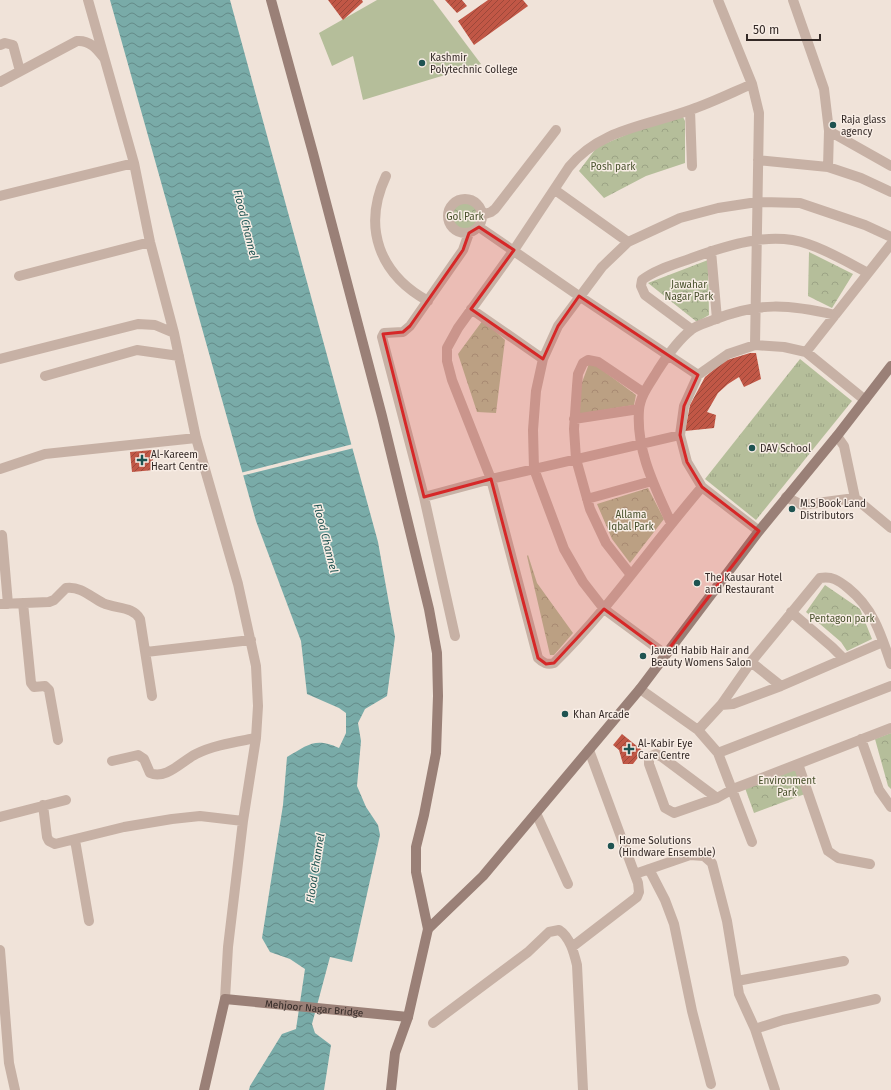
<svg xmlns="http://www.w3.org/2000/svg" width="891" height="1090" font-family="'Fira Sans',sans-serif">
  <defs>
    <pattern id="grass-tufts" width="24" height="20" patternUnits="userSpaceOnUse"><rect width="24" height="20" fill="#b5be9a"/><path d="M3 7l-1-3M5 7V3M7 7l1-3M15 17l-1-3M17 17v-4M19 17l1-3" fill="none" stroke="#9ca385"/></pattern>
    <pattern id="forest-crowns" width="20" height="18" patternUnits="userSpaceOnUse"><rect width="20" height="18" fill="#b5be9a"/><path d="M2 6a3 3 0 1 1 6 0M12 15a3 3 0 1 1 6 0" fill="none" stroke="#9ca385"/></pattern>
    <pattern id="water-waves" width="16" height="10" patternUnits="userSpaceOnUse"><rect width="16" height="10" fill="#79aba8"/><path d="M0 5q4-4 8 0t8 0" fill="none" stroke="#648b89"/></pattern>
    <pattern id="building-hatch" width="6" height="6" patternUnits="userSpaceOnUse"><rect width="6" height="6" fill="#c15746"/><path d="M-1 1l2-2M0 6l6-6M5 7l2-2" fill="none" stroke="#9d483a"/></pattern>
  </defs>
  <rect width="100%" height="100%" fill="#f0e3d9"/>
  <!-- grass -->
  <path fill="url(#grass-tufts)" d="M800,359L852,401L756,520L705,479Z"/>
  <!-- forest -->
  <path fill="url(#forest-crowns)" d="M683,117L685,121V163L646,176L604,198L579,171L597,147L635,131Z
    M450 216a15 15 0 1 1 30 0a15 15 0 1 1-30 0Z
    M809,252L853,274L832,308L808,296Z
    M708,260L709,315L697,322L648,283Z
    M483,320L505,340L496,413L477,412L458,354Z
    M590,361L636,395L634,405L579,414L581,385Z
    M648,488L664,519L630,563L612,539L597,504Z
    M528,555L537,583L573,633L554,655H550L527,556Z
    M825,585L860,609L872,639L847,651L841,642L806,612Z
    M891,733V789L888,786L875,739Z
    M797,767L805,794L754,813L745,788Z"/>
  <!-- pitch -->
  <path fill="#b5be9a" d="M377,0H433L481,64L363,100L353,56L332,66L319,33Z"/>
  <!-- water -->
  <path fill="url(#water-waves)" d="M110,0H230L378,542L395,637L387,696L365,709L358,723L361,741L357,786L366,807L378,825L380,835L352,962L330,957L312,1024L315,1033L331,1045L324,1090H249L250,1086L282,1034L296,1029L305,969L290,959L270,952L262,938L283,805L287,757C308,745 315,737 339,748L346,733V713L339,708L307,694L301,641L256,521Z"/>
  <!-- pier -->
  <path fill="#f0e3d9" d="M353,444L354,448L241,476L240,473Z"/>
  <!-- building -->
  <path fill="url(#building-hatch)" d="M328,0H362L363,2L343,20Z
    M445,0H462L467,6L457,13Z
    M488,0H523L528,6L474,45L458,21Z
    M750,353H756L761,379L744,387L739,377L728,384L718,393L707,412L716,415L714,428L685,431L690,405L705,377L724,361Z
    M152,450L154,470L132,472L130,452Z
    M622,734L643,751L633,764H623L619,750L613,745Z"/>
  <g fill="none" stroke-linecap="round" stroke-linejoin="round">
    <!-- street -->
    <path stroke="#c7b1a5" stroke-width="10" d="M88,0L134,163L150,242L174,333L196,438L238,584L256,666L258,706L256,738L243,821L228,947L225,999
      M718,0L752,84L759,113L755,345
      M793,0L824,89L829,131L828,167
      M0,45L5,43L13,45L20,71
      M0,82L77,41C90,40 97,49 104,58
      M690,110L692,166
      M829,131L891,166
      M758,160L828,167L861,178L891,192
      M386,176C362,227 379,274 428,301
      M555,190L628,242
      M0,196L134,163
      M448 216a17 17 0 1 1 34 0a17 17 0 1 1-34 0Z
      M482,215L491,212L495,209L556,130
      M479,227L579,296L698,375
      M711,251L717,319
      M19,276L150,242
      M471,309L543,359
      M691,329L645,295L641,286L642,280C656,269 676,264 692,258C728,245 771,231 808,244C829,251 849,263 868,273
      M806,352L891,244
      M0,359L138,324L155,325L174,333
      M45,376L137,350L179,356
      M574,419L639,409
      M837,436L844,446L855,498
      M0,469L45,454L196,438
      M702,487C652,545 609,609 554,663C547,665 543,663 538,658L491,479L452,380L447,361V348L458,328L514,250L569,167C600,129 646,126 690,110C711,103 731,93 752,84
      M424,497L491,479L680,435
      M786,497L802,505L855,498L891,528
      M587,499L652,481
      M671,523C655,487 636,451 639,410C640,395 651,382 658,370C667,356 678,340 691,330C697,325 706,323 713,320C758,302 788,304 835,315
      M759,531L702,487L687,462L680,435L684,406L698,375L728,354L755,345L784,347L806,352L865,400
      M2,535L8,604
      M631,575L606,543L590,509L576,459L574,429L577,386L578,374L583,363L588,360L598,362L644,393
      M23,603L31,683L34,687L45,686L49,690L58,740
      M0,604L49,602L54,600L66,588C81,586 91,597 103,603C116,609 133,606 140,619L152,696
      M791,612L832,647L843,658
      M455,636L424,497L382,337L384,333L403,332L410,326L463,250L469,233
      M146,652L251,640
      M665,654L604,609L583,582L564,549L534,469L533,430L536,391L543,359L558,326L602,267L628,242L680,218L718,208L757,202L800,203L865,225L891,237
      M751,662L781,686
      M640,689L698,730L718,753L752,842
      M721,705L733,704L781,686L883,642
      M698,730L721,705L751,662L820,578C832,576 838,580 848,588C873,608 881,634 891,664
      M861,739L879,790L891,807
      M718,753L891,686
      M112,761L138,755L144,759L150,773C166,780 182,761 196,754C214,745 236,742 256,738
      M798,764L828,851L838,858L870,864
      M717,798L662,757L656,754L649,757V764L665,808L674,813L717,798L733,789L891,728
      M43,805L47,837L49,841L55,844L124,827L172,819L200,816L243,821
      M536,813L568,884
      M0,817L66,800
      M75,840L89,921
      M649,869L665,900L674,924L692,1011L711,1084
      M635,874L690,855L704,856L712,863L727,921L739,994L755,1029L775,1090
      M572,947L637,897L639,892L638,883L589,750
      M0,950L9,1063L15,1090
      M737,981L844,961
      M433,1023L528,952L549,932L559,930C570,937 574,953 577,965L583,1090
      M755,1029L783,1020L876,999"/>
    <!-- secondary -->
    <g stroke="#9a8077" stroke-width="10">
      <path d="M271,0L313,153L382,416L429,609L437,653L438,696L436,753L424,815L416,847V872L428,929"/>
      <path id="s1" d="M204,1090L225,999L408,1017"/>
      <path d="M391,1090L395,1053L408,1017L428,929L483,876L640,689L759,531L837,436L891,366"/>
    </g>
  </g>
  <!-- marked area -->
  <path fill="#d62828" fill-opacity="0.2" stroke="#d62828" stroke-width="3" stroke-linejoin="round" d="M479,227L514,250L471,309L543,359L558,326L579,296L698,375L684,406L680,435L687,462L702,487L759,531L665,654L604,609L554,663L546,664L538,658L491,479L424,497L383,334L403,332L410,326L463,250L469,233Z"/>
  <!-- markers -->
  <g fill="#1e5351" stroke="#f8ede5" stroke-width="1.5">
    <circle cx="422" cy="63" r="4"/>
    <circle cx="833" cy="125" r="4"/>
    <circle cx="752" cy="448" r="4"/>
    <path d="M140 454h4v4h4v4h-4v4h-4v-4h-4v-4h4z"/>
    <circle cx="792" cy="509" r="4"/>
    <circle cx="697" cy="583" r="4"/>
    <circle cx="643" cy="656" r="4"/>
    <circle cx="565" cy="714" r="4"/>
    <path d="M627 743h4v4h4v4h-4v4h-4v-4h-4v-4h4z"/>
    <circle cx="611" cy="846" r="4"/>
  </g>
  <g text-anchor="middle" stroke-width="3" stroke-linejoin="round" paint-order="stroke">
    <!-- poi labels -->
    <g font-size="10" fill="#332926" stroke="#f8ede5" text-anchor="start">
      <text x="430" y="61">Kashmir<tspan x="430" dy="12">Polytechnic College</tspan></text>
      <text x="841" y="123">Raja glass<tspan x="841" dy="12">agency</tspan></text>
      <text x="760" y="452">DAV School</text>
      <text x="151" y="458">Al-Kareem<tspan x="151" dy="12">Heart Centre</tspan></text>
      <text x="800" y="507">M.S Book Land<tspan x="800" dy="12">Distributors</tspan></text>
      <text x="705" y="581">The Kausar Hotel<tspan x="705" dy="12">and Restaurant</tspan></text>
      <text x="651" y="654">Jawed Habib Hair and<tspan x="651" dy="12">Beauty Womens Salon</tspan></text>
      <text x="573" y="718">Khan Arcade</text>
      <text x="638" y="747">Al-Kabir Eye<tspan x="638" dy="12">Care Centre</tspan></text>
      <text x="619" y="844">Home Solutions<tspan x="619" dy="12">(Hindware Ensemble)</tspan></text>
    </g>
    <!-- park labels -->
    <g font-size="10" fill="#47502b" stroke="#f8ede5">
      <text x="613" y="170">Posh park</text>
      <text x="465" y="220">Gol Park</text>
      <text x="689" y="288">Jawahar<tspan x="689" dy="12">Nagar Park</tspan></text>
      <text x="631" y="518">Allama<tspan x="631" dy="12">Iqbal Park</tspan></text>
      <text x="842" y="622">Pentagon park</text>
      <text x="787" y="784">Environment<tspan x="787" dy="12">Park</tspan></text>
    </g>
    <!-- street labels -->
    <g font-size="10" fill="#332926" stroke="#f8ede5">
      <text dy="4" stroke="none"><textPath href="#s1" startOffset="183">Mehjoor Nagar Bridge</textPath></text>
    </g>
    <!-- water labels -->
    <g font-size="11" font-style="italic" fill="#1e5351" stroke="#f8ede5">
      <text transform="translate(246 224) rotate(76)" y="4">Flood Channel</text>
      <text transform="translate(326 538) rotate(76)" y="4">Flood Channel</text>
      <text transform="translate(315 868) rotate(-81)" y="4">Flood Channel</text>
    </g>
  </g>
  <!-- scale -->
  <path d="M747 34v6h73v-6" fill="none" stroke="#332926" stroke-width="2"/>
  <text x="753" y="34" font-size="12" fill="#332926" stroke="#f8ede5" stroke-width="3" paint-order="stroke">50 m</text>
</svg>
